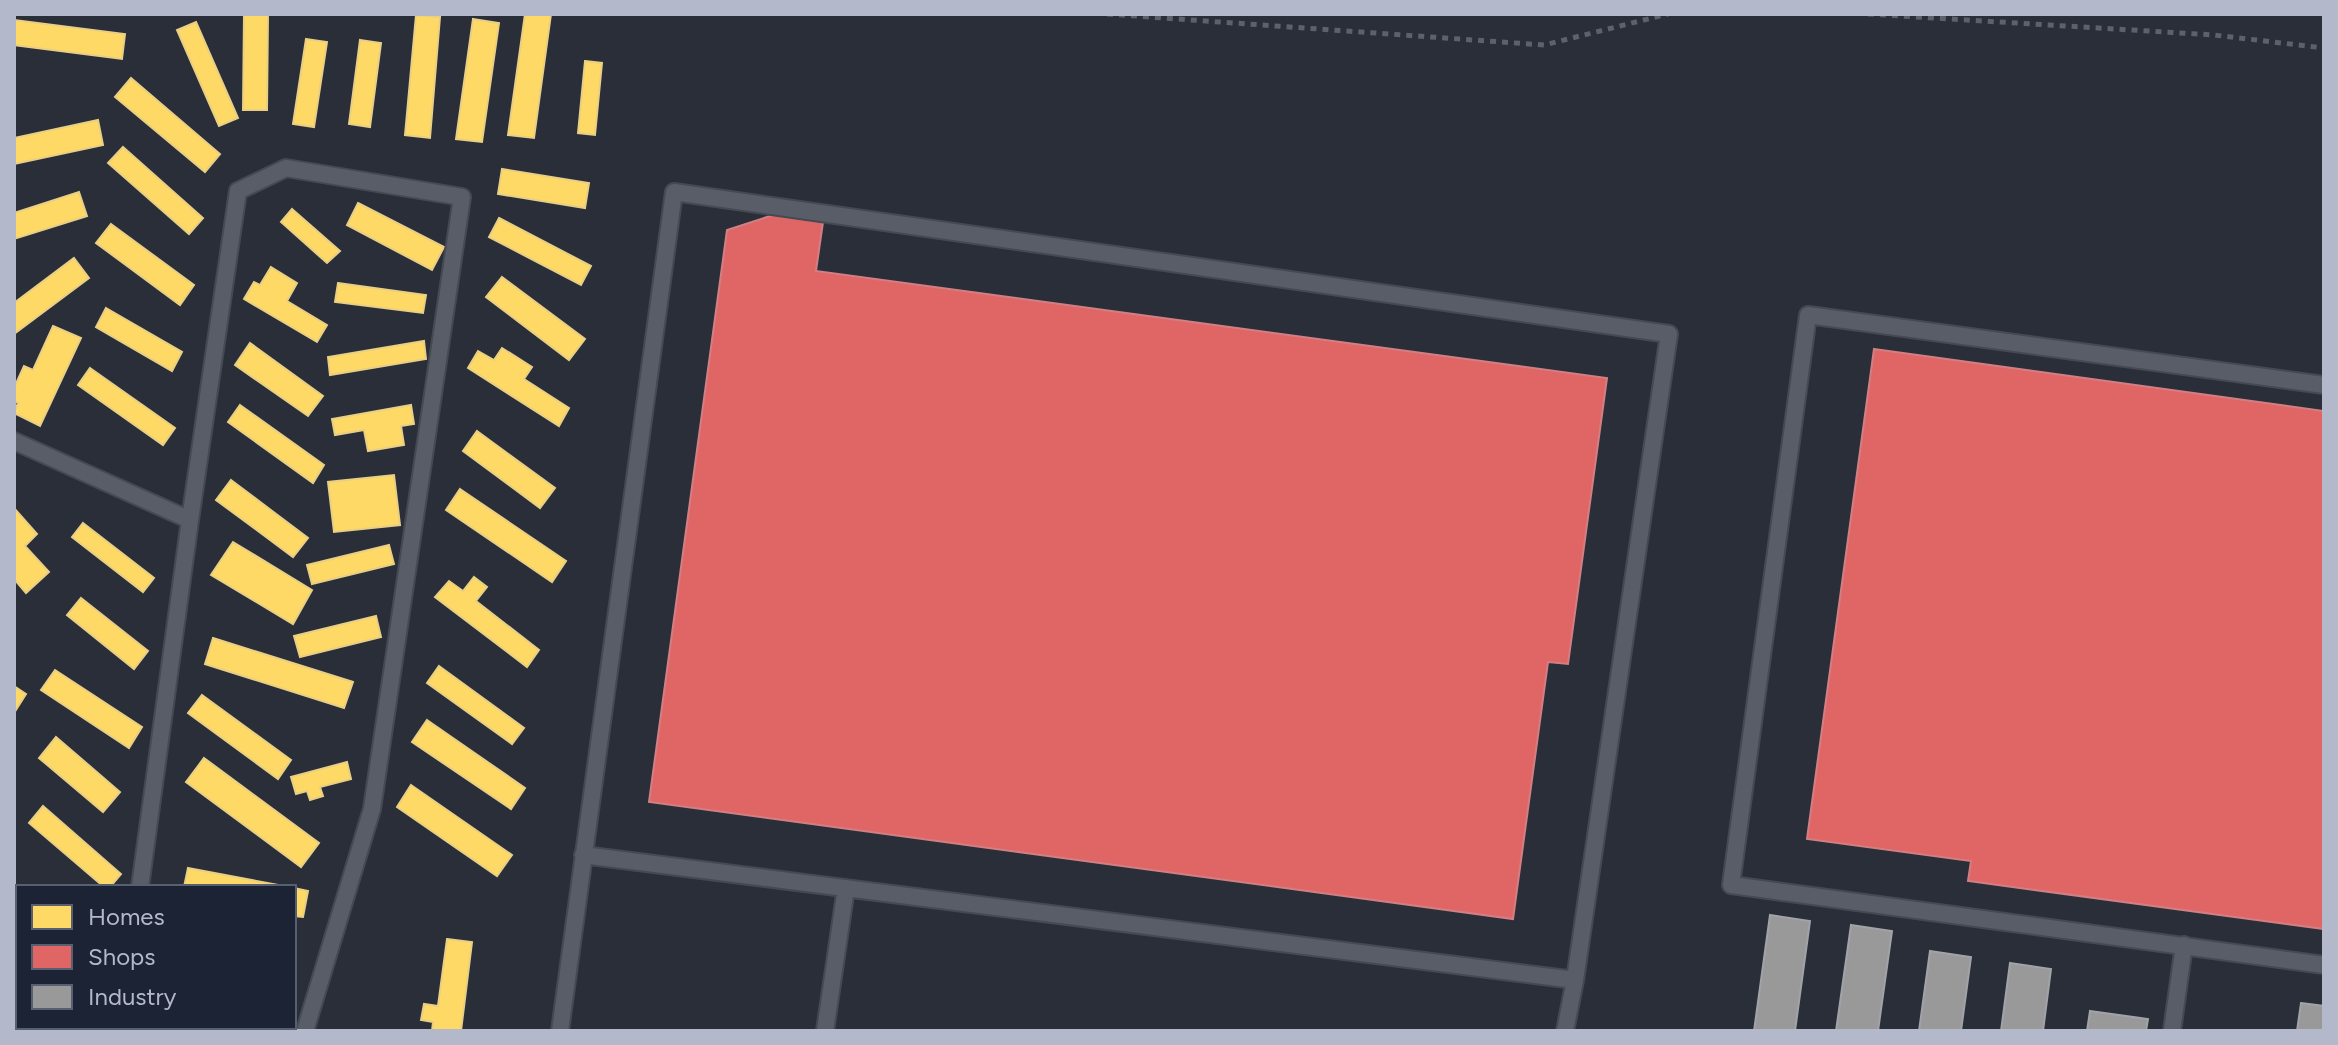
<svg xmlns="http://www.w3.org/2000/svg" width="2338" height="1045" font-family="Figtree,sans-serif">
  <rect width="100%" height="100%" fill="#292e39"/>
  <!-- homes -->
  <path fill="#ffd966" stroke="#e8cf84" stroke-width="2" d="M244,14H268L267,110H243Z
    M525,14H551L534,138L508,135Z
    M416,15L440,17L430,138L405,135Z
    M473,19L499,23L482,142L456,139Z
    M14,20L125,34L122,59L14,45Z
    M196,22L238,118L219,126L177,30Z
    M306,39L327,42L314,127L293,124Z
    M360,40L381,43L370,127L349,124Z
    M585,61L602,63L595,135L578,133Z
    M131,78L220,154L205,172L115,97Z
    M98,120L103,145L14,164V138Z
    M123,147L203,218L189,234L108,163Z
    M502,169L589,183L585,208L498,194Z
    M79,192L87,216L14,239V213Z
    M358,203L444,247L432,270L347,225Z
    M292,209L340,251L327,263L281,222Z
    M499,218L591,266L581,285L489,237Z
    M111,224L194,285L180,305L96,243Z
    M74,258L89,278L14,334V303Z
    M271,267L297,283L287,301L327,325L317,342L244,299L254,282L260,285Z
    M502,277L585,339L569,360L486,297Z
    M338,283L426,295L423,313L335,302Z
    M106,308L182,352L172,371L96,327Z
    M53,326L81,338L40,426L14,413L18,403L14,401V388L24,366L33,370Z
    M424,341L426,359L330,375L328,357Z
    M250,343L323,396L308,416L235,365Z
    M502,348L532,367L524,379L569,408L559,426L468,368L478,351L494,360Z
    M90,368L175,428L163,445L78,385Z
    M240,405L324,465L313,483L228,422Z
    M411,405L414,424L401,426L404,445L368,451L364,430L335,435L332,419Z
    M477,431L555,488L540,508L463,451Z
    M394,475L400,525L334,532L328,482Z
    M231,480L308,538L293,557L216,500Z
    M460,489L566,561L552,582L446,510Z
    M14,508L37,534L25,546L49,572L26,593L14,579Z
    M83,523L154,578L143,592L72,537Z
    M233,542L312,590L293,624L211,575Z
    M389,545L394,564L312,584L307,565Z
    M474,577L487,587L476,601L539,650L527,667L435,597L449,581L463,591Z
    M81,598L148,651L134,669L67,615Z
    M376,616L381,637L300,657L294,636Z
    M213,638L353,682L344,708L205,664Z
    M439,666L524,728L512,744L427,683Z
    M55,670L142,727L129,748L41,690Z
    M14,686L26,694L14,713Z
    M202,695L291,760L278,779L188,713Z
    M427,720L525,788L511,809L412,742Z
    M56,737L120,792L103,812L39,758Z
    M204,758L319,843L301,867L186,782Z
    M347,762L351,779L320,787L323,796L310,800L307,791L296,794L291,777Z
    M411,785L512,855L497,876L397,807Z
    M43,806L121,874L110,887H104L29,823Z
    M188,868L289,887H184Z
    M294,888L308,891L303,917L294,916Z
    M447,939L472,942L461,1031H432L433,1022L421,1020L424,1004L438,1006Z"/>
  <!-- shops -->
  <path fill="#e06666" stroke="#d27f84" stroke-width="2" d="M773,215L823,222L816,271L1607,378L1568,664L1548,662L1513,919L649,802L727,230Z
    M1874,349L2324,411V929L1968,881L1971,861L1807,839Z"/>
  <!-- industry -->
  <path fill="#999" stroke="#a1a3a8" stroke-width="2" d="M1770,915L1810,921L1795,1031H1754Z
    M1851,925L1892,931L1878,1031H1836Z
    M1930,951L1971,957L1961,1031H1919Z
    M2010,963L2051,969L2043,1031H2001Z
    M2301,1003L2324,1006V1031H2297Z
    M2090,1011L2148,1019L2146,1031H2087Z"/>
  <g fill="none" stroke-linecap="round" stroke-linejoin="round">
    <defs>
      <path id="service" d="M2324,385L1808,315L1731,885L2324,965
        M14,441L190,520L140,887
        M190,520L238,191L286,168L462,197L372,809L305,1031
        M583,855L1575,980
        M120,1031L121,1027
        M560,1031L674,192L1669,334L1575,980L1565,1031
        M825,1031L846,888
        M2172,1031L2184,945"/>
    </defs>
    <!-- service casing -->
    <use href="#service" stroke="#454952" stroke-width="20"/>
    <!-- path -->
    <path stroke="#5d616a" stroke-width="5" stroke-dasharray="6 6" stroke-linecap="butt" d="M1107,14L1544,45L1668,14
      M1868,14L2214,35L2324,48"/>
    <!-- service -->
    <use href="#service" stroke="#595d67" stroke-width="16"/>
  </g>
  <!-- border -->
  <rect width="2338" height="1045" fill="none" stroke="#b3b9cb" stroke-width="32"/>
  <!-- legend -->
  <rect x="16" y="885" width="280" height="144" fill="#1b2335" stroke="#585f71" stroke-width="2"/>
  <rect x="32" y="905" width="40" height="24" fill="#ffd966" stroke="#585f71" stroke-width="2"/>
  <text x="88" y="925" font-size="24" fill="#b3b9cb">Homes</text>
  <rect x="32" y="945" width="40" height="24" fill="#e06666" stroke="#585f71" stroke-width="2"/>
  <text x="88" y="965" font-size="24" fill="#b3b9cb">Shops</text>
  <rect x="32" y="985" width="40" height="24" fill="#999999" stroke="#585f71" stroke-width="2"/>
  <text x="88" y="1005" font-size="24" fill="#b3b9cb">Industry</text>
</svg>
